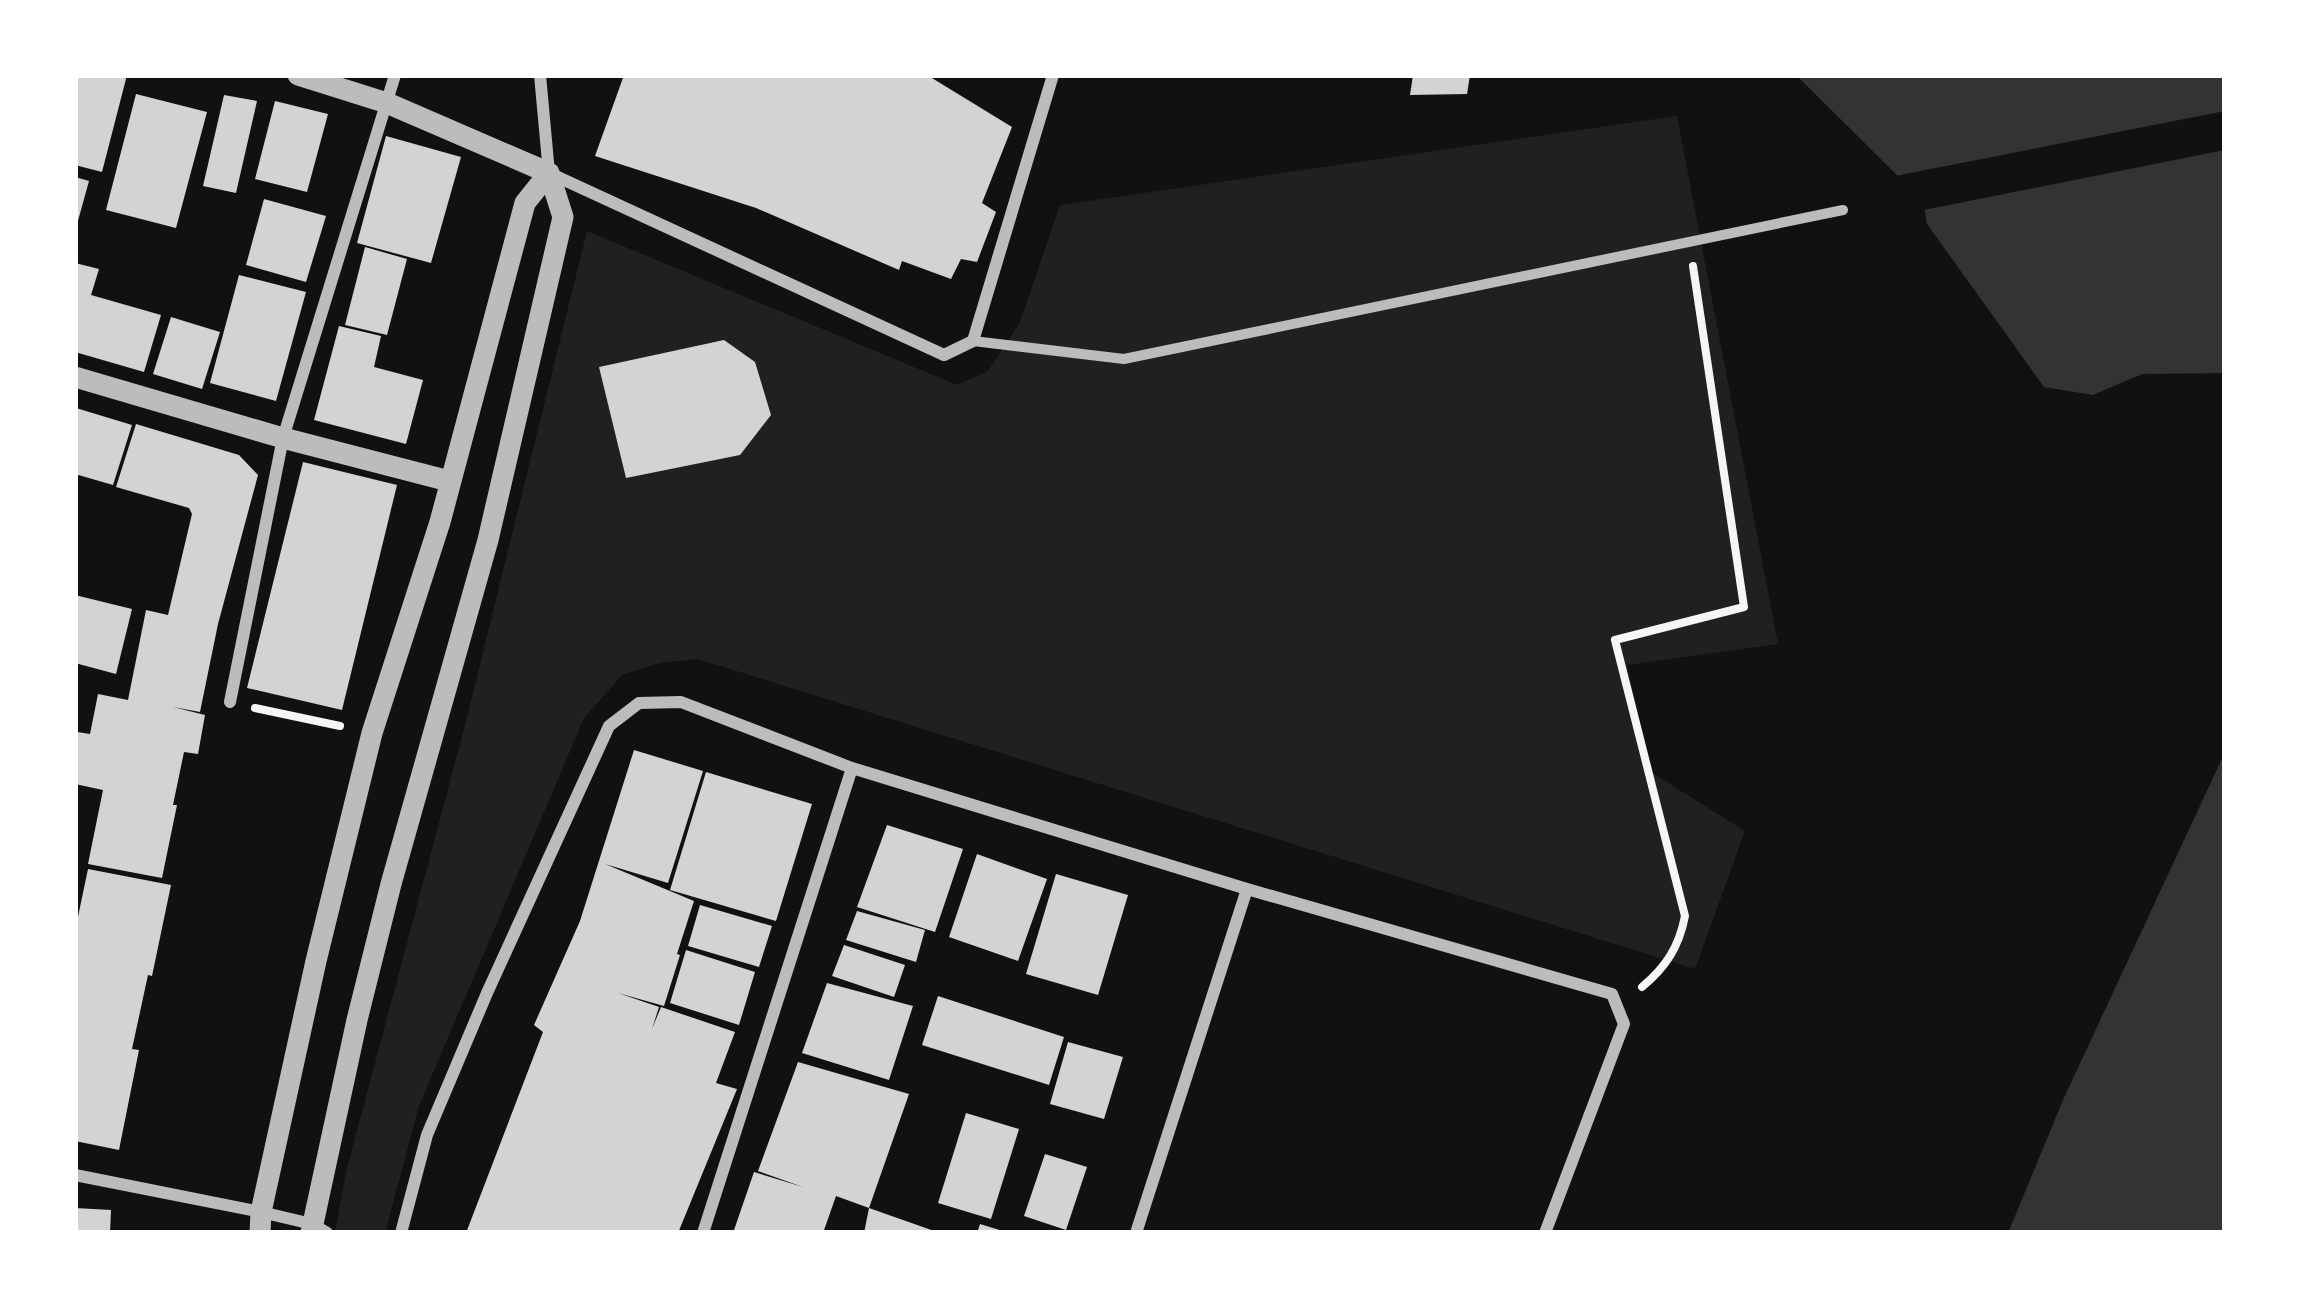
<svg xmlns="http://www.w3.org/2000/svg" width="2300" height="1308" font-family="Signika,sans-serif">
  <rect width="100%" height="100%" fill="#111"/>
  <!-- green -->
  <path fill="#202020" d="M1677,116L1778,644L1627,665L1651,772L1745,831L1695,969L698,659L659,663L622,675L584,718L419,1106L385,1233H335L346,1172L464,729L587,231L957,385L988,371L1020,322L1060,205Z"/>
  <!-- water -->
  <path fill="#333" d="M1796,75H2225V373L2142,374L2093,395L2044,387L1927,224L1924,205L1912,190Z
    M2225,752V1233H2008L2063,1100Z"/>
  <!-- pier -->
  <path fill="#111" d="M2225,111V150L1919,211L1908,194L1890,177Z"/>
  <!-- building -->
  <path fill="#d3d3d3" d="M75,75H127L102,172L75,165Z
    M624,75H927L1012,127L982,203L996,212L977,262L961,259L951,279L902,261L899,270L756,208L595,156Z
    M1413,75H1470L1467,94L1410,95Z
    M136,94L207,112L176,228L106,210Z
    M224,95L257,101L236,193L203,186Z
    M275,101L328,114L307,192L255,179Z
    M386,136L461,157L431,263L357,243Z
    M75,177L89,181L76,228H75Z
    M264,199L326,216L306,282L246,265Z
    M365,247L407,259L387,335L345,325Z
    M75,263L99,269L91,295L161,315L144,372L75,352Z
    M239,275L306,292L276,401L210,383Z
    M171,317L220,332L202,389L153,374Z
    M339,326L381,336L374,367L423,380L406,444L314,420Z
    M724,340L755,362L771,415L740,455L626,478L599,367Z
    M76,408L132,425L113,485L75,474Z
    M136,424L239,455L258,475L218,624L200,712L173,707L205,715L198,754L184,752L173,805H177L162,878L88,864L103,790L75,784L77,732L90,734L98,694L128,700L146,610L168,615L192,514L189,508L116,487Z
    M303,462L397,485L342,710L247,688Z
    M75,595L132,609L116,674L75,663Z
    M634,750L703,771L668,883L605,864L694,901L677,954L680,955L664,1006L618,993L659,1007L652,1029L661,1007L735,1032L716,1083L737,1089L678,1233H466L543,1032L534,1025L580,921Z
    M706,772L812,804L776,921L670,890Z
    M887,825L963,849L935,932L857,907Z
    M977,854L1047,879L1018,961L949,937Z
    M88,869L171,885L152,976L148,975L132,1049L139,1050L119,1150L75,1141V931Z
    M1056,874L1128,895L1098,995L1026,974Z
    M700,905L772,926L759,967L688,946Z
    M857,911L925,930L916,962L846,940Z
    M844,945L905,965L894,997L832,976Z
    M686,950L755,972L739,1025L670,1003Z
    M827,983L913,1006L889,1080L802,1053Z
    M938,996L1064,1037L1049,1085L922,1045Z
    M1068,1042L1123,1057L1104,1119L1050,1104Z
    M798,1062L909,1094L869,1208L836,1196L823,1233H733L754,1172L803,1187L758,1171Z
    M966,1113L1019,1129L991,1219L938,1203Z
    M1045,1154L1087,1167L1066,1230L1024,1216Z
    M75,1208L111,1210L110,1233H75Z
    M869,1208L937,1232V1233H864Z
    M980,1224L1006,1232V1233H977Z"/>
  <g fill="none" stroke-linecap="round" stroke-linejoin="round">
    <!-- path -->
    <path stroke="#f5f5f5" stroke-width="8" d="M255,708L340,726
      M1642,987C1666,967 1679,947 1685,916L1615,640L1744,607L1693,266"/>
    <!-- pedestrian -->
    <path stroke="#bcbcbc" stroke-width="10" d="M973,341L1124,359L1843,210"/>
    <!-- minor -->
    <path stroke="#bcbcbc" stroke-width="12" d="M540,75L549,173L944,355L973,341L1053,75
      M230,702L283,438L395,75
      M75,1175L261,1212L312,1224L327,1233
      M401,1233L427,1135L487,993L609,726L639,703L681,702L852,768L1247,889L1612,994L1624,1024L1545,1233
      M703,1233L852,768
      M1136,1233L1247,889"/>
    <!-- tertiary -->
    <path stroke="#bcbcbc" stroke-width="21" d="M298,75L387,103L549,173
      M75,377L283,438L449,481
      M260,1233L261,1212L316,961L372,733L440,522L525,203L549,173
      M311,1233L357,1020L391,884L488,540L563,217L549,173"/>
  </g>
  <!-- border -->
  <rect width="2300" height="1308" fill="none" stroke="#ffffff" stroke-width="156"/>
</svg>
